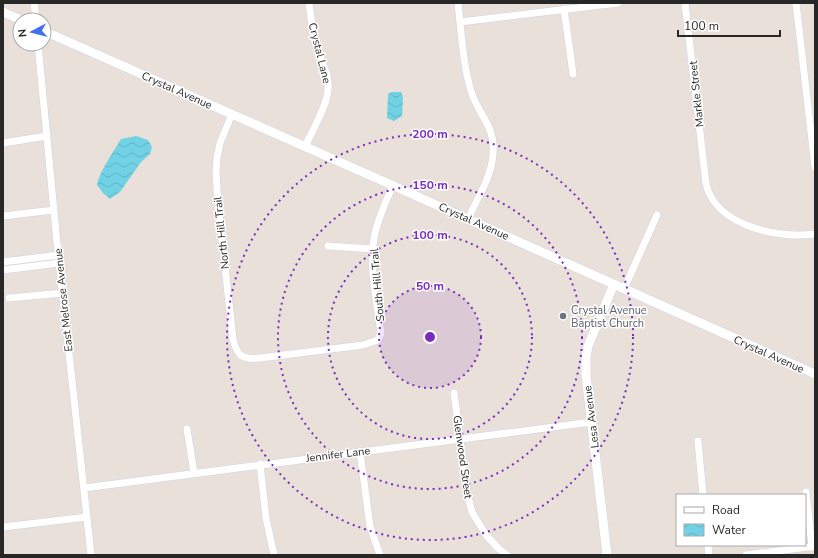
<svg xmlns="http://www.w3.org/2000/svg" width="818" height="558" font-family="'Nunito Sans',sans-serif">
  <defs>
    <pattern id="water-waves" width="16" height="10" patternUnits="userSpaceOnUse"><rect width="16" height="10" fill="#71d1e5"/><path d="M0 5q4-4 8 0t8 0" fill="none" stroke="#62b3c4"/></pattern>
  </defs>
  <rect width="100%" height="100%" fill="#e9e1d9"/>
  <!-- education -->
  <path fill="#eadcc9" d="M815,546V555H746Z"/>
  <!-- water -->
  <path fill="url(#water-waves)" d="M392,92H401L403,97L402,116L394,121L387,118L388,94Z
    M136,136L148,140L152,147L150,154L141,162L120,192L110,199L103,193L97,185C99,172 114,151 121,139Z"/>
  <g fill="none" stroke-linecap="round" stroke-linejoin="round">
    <defs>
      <path id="minor" d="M34,3L36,20
        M458,3C461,31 463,65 471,91C478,115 496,126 493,154C492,176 477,199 468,219
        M685,3L706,184C716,226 778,239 815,234
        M796,3L815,167
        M564,9L573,74
        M460,22L618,3
        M38,44L57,243L91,555
        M232,114L220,143L217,158L216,173L218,204L233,339C237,356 242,360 260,358L363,345L378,340L381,333C377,303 369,268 374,238C377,220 386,202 393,185
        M3,143L47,136
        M305,147C312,131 327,106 328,90C330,74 320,60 316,46C312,32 311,17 309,3
        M3,216L54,210
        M328,246L373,249
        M3,262L59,255
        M3,270L59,263
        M624,289L657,215
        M9,298L63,293
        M454,393L467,493L472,512L486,535L499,549L507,555
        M187,429L194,473
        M698,441L703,495
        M360,452L370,526L380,555
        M260,464L266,518L274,555
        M84,488L592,422
        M806,492L812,547
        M3,527L87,517
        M708,545L709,555
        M746,555L815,546"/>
      <path id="tertiary" d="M3,12L21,20
        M44,31L385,182L815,374
        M607,555L586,375V357L588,346L614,284"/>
    </defs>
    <!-- minor casing -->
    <use href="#minor" stroke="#cfd3df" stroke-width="8"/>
    <!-- tertiary casing -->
    <use href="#tertiary" stroke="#cfd3df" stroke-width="10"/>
    <!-- minor -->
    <use href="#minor" stroke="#fff" stroke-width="7"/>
    <!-- tertiary -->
    <use href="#tertiary" stroke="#fff" stroke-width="9"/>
  </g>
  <!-- distance rings -->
  <circle cx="430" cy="337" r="51" fill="#7b2cbf" fill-opacity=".12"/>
  <g fill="none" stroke="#7b2cbf" stroke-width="2" stroke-dasharray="2 4">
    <circle cx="430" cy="337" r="51"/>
    <circle cx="430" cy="337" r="102"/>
    <circle cx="430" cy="337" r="152"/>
    <circle cx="430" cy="337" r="203"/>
  </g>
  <!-- markers -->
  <circle fill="#6b7280" stroke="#fff" stroke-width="1.5" cx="563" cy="316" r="4"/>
  <g text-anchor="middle" stroke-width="3" stroke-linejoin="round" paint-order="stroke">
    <!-- street labels -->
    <g font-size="11" fill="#272727" stroke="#fff">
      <text transform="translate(320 53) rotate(76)" y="4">Crystal Lane</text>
      <text transform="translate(177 90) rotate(24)" y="4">Crystal Avenue</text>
      <text transform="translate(696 94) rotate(-96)" y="4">Markle Street</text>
      <text transform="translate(474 221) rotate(24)" y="4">Crystal Avenue</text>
      <text transform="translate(221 233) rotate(-96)" y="4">North Hill Trail</text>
      <text transform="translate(377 285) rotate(-95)" y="4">South Hill Trail</text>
      <text transform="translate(63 300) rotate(-96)" y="4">East Melrose Avenue</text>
      <text transform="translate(769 354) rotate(24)" y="4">Crystal Avenue</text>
      <text transform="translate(591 417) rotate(-97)" y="4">Lesa Avenue</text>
      <text transform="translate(338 454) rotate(-7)" y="4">Jennifer Lane</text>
      <text transform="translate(463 457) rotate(82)" y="4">Glenwood Street</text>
    </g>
    <!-- worship labels -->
    <g font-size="11" fill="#5b616d" stroke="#fff" text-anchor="start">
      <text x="571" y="314">Crystal Avenue<tspan x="571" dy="13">Baptist Church</tspan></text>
    </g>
  </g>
  <circle cx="430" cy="337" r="6" fill="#7b2cbf" stroke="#fff" stroke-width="2"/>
  <g font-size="12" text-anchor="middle" font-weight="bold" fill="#7b2cbf" stroke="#fff" stroke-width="3" stroke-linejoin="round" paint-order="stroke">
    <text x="430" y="138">200 m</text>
    <text x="430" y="189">150 m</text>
    <text x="430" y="239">100 m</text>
    <text x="430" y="290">50 m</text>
  </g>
  <!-- border -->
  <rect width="818" height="558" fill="none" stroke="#272727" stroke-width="8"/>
  <!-- legend -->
  <rect x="676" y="494" width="130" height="52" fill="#ffffff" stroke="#a9a9a9"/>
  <rect x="684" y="507" width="20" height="6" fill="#ffffff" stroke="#a9a9a9"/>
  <text x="712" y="514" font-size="12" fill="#272727">Road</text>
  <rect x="684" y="524" width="20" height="12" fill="url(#water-waves)" stroke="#a9a9a9"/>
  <text x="712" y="534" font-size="12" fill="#272727">Water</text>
  <!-- north arrow -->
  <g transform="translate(32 32) rotate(263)"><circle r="19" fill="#ffffff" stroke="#a9a9a9"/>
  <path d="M0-3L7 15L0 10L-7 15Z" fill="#4271ed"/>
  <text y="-6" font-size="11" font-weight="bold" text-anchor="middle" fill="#272727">N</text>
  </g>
  <!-- scale -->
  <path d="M678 30v6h102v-6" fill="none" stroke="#272727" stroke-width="2"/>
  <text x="684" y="30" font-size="12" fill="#272727" stroke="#ffffff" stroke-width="3" paint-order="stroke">100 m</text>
</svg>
